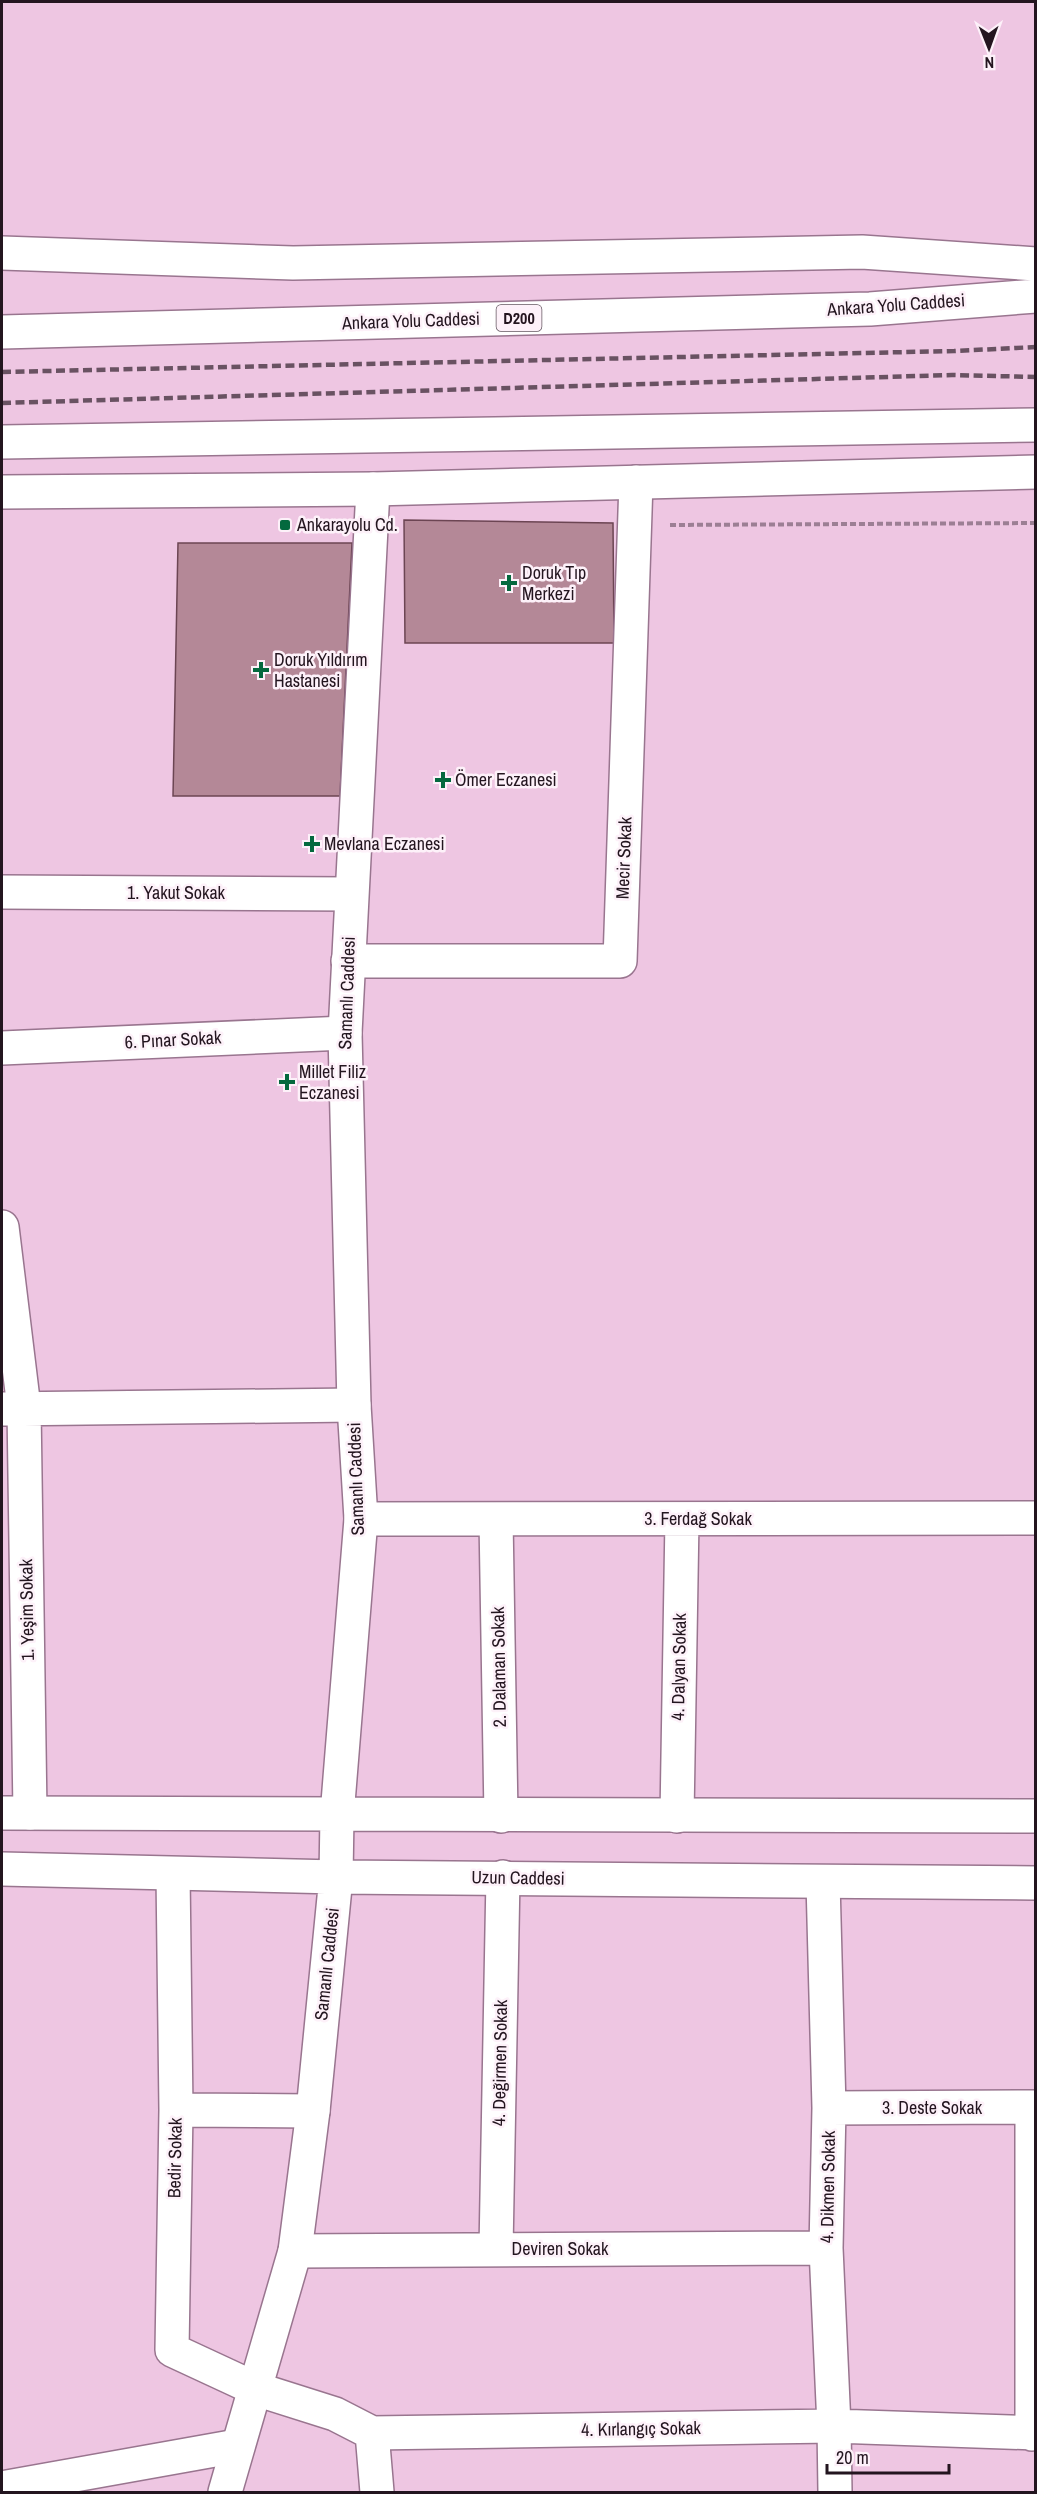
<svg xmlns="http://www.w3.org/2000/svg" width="1037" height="2494" font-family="'Archivo Narrow',sans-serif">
  <rect width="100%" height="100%" fill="#eec6e2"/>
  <!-- building -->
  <path fill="#b48897" stroke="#6c4553" stroke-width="1.5" d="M404,520L613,523L614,643H405Z
    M178,543H352L340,796H173Z"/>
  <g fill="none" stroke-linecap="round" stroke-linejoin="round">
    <defs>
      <path id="minor" d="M2,892L351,894
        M348,961H620L636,482
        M2,1048L345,1033
        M2,1227L24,1408L30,1813
        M2,1409L354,1405
        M361,1519L1036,1518
        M496,1519L501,1816
        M677,1816L682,1519
        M173,1874L176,2110L172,2350L256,2389L335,2414L372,2433L834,2426L1036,2433
        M823,1882L829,2108L826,2248L834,2426L835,2492
        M1032,2107V2434
        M829,2108L1036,2107
        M176,2110L313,2111
        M496,2249L503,1877
        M295,2251L826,2248
        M372,2433L377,2492
        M2,2488L237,2446"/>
      <path id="secondary" d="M2,1813L1036,1816
        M2,1869L336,1877L1036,1883
        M225,2492L295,2251L313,2111L336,1877L337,1815L361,1519L354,1405L345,1033L373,489"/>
      <path id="trunk" d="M2,253L293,263L862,252L1036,264
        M2,332L870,309L1036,296
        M2,442L1036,425
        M2,492L373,489L1036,472"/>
    </defs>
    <!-- minor casing -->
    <use href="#minor" stroke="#99758f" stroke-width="36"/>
    <!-- secondary casing -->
    <use href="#secondary" stroke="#99758f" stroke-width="36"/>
    <!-- trunk casing -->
    <use href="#trunk" stroke="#99758f" stroke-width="36"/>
    <!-- path -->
    <path stroke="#9c7f94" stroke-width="4" stroke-dasharray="6 3" stroke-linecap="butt" d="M670,525L1036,523"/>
    <!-- minor -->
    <use href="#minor" stroke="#fff" stroke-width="33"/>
    <!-- secondary -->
    <use href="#secondary" stroke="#fff" stroke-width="33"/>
    <!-- trunk -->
    <use href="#trunk" stroke="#fff" stroke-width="33"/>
    <!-- rail -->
    <path stroke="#695262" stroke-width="4.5" stroke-dasharray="9 4.5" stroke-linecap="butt" d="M2,372L954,351L1036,347
      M2,403L952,375L1036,377"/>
  </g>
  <!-- markers -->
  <g fill="#04693e" stroke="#fdf1f9" stroke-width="2">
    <rect x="279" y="519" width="12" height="12" rx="3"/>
    <path d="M506 574h6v6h6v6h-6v6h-6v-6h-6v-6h6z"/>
    <path d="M258 661h6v6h6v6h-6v6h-6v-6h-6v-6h6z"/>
    <path d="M440 771h6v6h6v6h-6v6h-6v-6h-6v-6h6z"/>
    <path d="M309 835h6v6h6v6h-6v6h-6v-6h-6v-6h6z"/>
    <path d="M284 1073h6v6h6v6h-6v6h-6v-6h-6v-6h6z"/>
  </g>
  <g text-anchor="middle" stroke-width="5" stroke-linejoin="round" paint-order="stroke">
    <!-- shield labels -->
    <rect fill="#fdf1f9" stroke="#645760" stroke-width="1.5" x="496.5" y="305" width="45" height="26" rx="4.5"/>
    <g font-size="16" font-weight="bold" fill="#23151f">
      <text x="519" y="324">D200</text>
    </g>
    <!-- street labels -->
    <g font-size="18" fill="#23151f" stroke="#fdf1f9">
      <text transform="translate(896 305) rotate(-4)" y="6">Ankara Yolu Caddesi</text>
      <text transform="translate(411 321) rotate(-2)" y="6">Ankara Yolu Caddesi</text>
      <text transform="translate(624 858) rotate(-88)" y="6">Mecir Sokak</text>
      <text x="176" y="899">1. Yakut Sokak</text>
      <text transform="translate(347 993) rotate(-88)" y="6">Samanlı Caddesi</text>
      <text transform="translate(173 1040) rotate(-3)" y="6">6. Pınar Sokak</text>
      <text transform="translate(356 1479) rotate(-92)" y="6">Samanlı Caddesi</text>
      <text x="698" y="1525">3. Ferdağ Sokak</text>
      <text transform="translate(27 1610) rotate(-91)" y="6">1. Yeşim Sokak</text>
      <text transform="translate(499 1667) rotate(-91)" y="6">2. Dalaman Sokak</text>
      <text transform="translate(679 1667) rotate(-89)" y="6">4. Dalyan Sokak</text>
      <text transform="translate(518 1878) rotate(1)" y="6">Uzun Caddesi</text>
      <text transform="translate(327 1964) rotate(-84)" y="6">Samanlı Caddesi</text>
      <text transform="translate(500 2063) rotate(-89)" y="6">4. Değirmen Sokak</text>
      <text x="932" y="2114">3. Deste Sokak</text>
      <text transform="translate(175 2158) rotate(-89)" y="6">Bedir Sokak</text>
      <text transform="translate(828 2187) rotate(-89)" y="6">4. Dikmen Sokak</text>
      <text x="560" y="2255">Deviren Sokak</text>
      <text transform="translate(641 2429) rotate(-1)" y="6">4. Kırlangıç Sokak</text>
    </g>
    <!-- poi labels -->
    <g font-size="18" fill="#23151f" stroke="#fdf1f9" text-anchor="start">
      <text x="297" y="531">Ankarayolu Cd.</text>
      <text x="522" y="579">Doruk Tıp<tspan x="522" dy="21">Merkezi</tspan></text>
      <text x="274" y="666">Doruk Yıldırım<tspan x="274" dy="21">Hastanesi</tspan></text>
      <text x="455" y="786">Ömer Eczanesi</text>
      <text x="324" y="850">Mevlana Eczanesi</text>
      <text x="299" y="1078">Millet Filiz<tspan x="299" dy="21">Eczanesi</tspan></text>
    </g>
  </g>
  <!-- border -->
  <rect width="1037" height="2494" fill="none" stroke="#23151f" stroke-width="6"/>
  <!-- north arrow -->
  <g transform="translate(989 48) rotate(179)" stroke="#fdf1f9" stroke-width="4.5" paint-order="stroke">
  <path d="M0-4.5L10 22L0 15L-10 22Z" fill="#23151f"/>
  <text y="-9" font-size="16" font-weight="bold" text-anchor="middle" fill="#23151f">N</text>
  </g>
  <!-- scale -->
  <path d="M827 2464v9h122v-9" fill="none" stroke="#23151f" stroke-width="3"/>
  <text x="836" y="2464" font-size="18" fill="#23151f" stroke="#fdf1f9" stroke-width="4.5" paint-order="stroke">20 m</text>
</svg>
